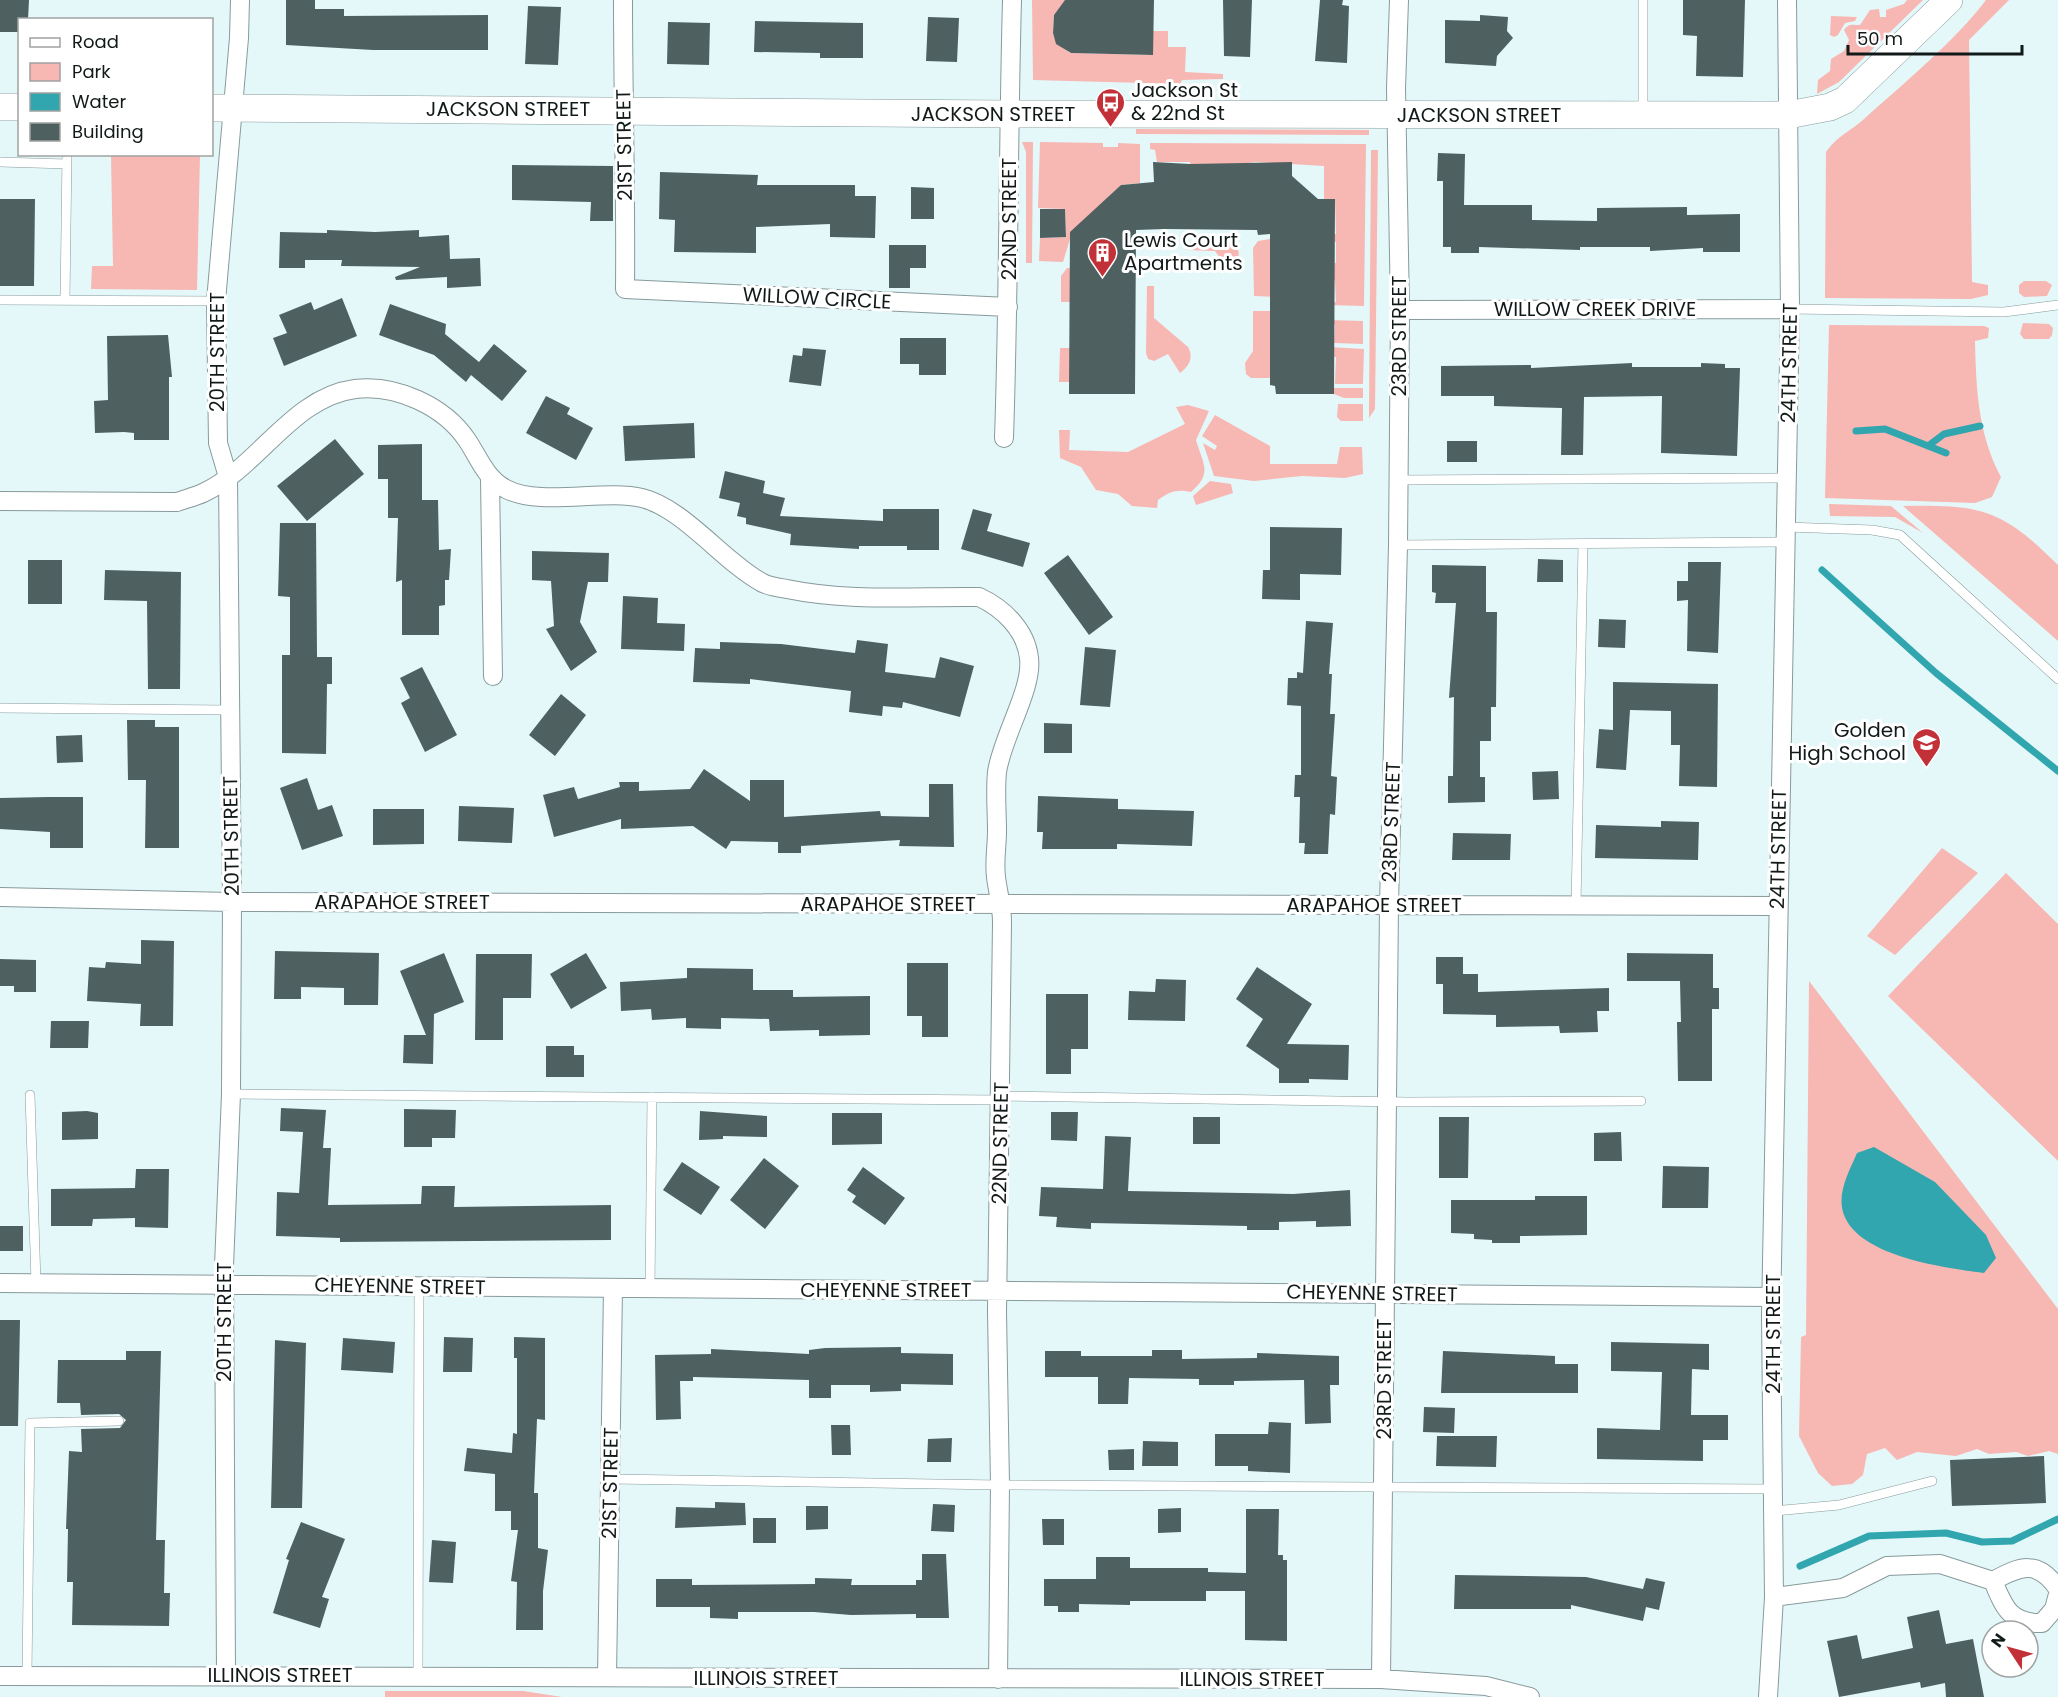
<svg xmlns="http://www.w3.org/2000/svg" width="2058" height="1697" font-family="Poppins,sans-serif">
  <rect width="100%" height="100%" fill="#e4f8fa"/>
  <!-- green -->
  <path fill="#f7b7b3" d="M1032,0H1066L1054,15L1053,33L1056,43L1070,53L1152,55L1153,31H1168V47H1186L1185,72L1223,74V79L1182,80L1180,84L1033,80Z
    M1907,0H1923L1839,82L1817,94L1818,80L1830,71L1831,59L1844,51L1849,40L1844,30C1849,23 1852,25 1860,25L1870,10L1879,9L1880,17H1886V10L1904,4Z
    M1986,0H2009L1969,40L1972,282L1988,285V295L1971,299L1825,298L1826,152C1836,137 1852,130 1864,119C1903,84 1955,41 1986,0Z
    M1831,16L1857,17L1855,21L1845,23L1838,35L1834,37L1830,35Z
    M1136,129L1369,130V135L1136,134Z
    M1022,142H1033L1032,263H1026V152Z
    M1040,142L1103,143V147H1118V143L1140,144V183L1121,185L1097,208L1070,239L1063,262L1039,261L1040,238L1066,237L1065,209L1038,208Z
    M1150,143L1366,144L1364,306L1329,305V302H1336L1335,280H1329L1330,263H1336V242L1330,241V235L1336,234L1335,200L1324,199V166L1256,162L1190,170V162H1157L1155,150L1150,149Z
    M1371,150H1378L1375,409L1369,418Z
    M111,155H200L197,290L91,289L92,266H113Z
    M1270,239V262H1277L1278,297L1254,296L1253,248L1258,241Z
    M1187,242L1238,243L1239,262L1224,263L1215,251L1186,250Z
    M1067,268H1077L1078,302H1061V276Z
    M2024,281H2046L2052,285L2047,296L2024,297L2019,293V285Z
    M1147,286H1154V318L1188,347C1194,358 1189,366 1180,373L1168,354L1154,361L1148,359L1146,353Z
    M1253,311H1270V378H1251L1246,374L1245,363L1253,351Z
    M1328,320L1363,321V344L1334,343L1335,325L1329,324Z
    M2023,323L2049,324L2053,328L2052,335L2049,339H2024L2020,334Z
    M1829,325L1984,326L1989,328L1988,338L1975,341C1976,387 1978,435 2001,477L1992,497L1975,503L1825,498Z
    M1329,347L1364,349L1363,384H1335L1336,357H1327Z
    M1060,348H1078L1069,382H1059Z
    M1334,388H1363V398H1344L1334,394Z
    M1338,404H1363V421H1341L1337,417Z
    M1188,405L1209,411L1196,440C1203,464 1213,473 1191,492C1177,489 1170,491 1158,500L1157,508L1132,506L1118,494L1096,490L1081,467L1060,458L1059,430H1070L1069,450L1128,452L1185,424L1176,407Z
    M1215,415L1270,446V464H1337L1340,447H1362L1363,474L1345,478L1302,476L1254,481L1214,476L1203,443L1215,450L1217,446L1202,436Z
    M1210,481L1231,484L1233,493L1196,505L1193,496Z
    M1829,504L1891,506L1923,533L1895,517L1830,516Z
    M1903,506C1981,505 2001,508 2058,565V641Z
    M1942,848L1978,873L1895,955L1867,936Z
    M2006,873L2058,924V1161L1888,996Z
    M1809,981L2058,1309V1454L2049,1451L2028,1456L2016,1452L1989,1454L1977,1449L1956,1456L1917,1452L1897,1460L1885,1448L1867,1454L1863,1475L1852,1484L1832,1486L1818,1473L1799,1436L1801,1337L1806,1335Z
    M385,1691H523L562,1697H385Z"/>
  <!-- water -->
  <path fill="#31a6af" d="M1874,1147L1935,1182L1986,1235L1996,1258L1984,1273C1946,1268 1860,1257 1844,1215C1836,1194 1849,1172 1857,1153Z"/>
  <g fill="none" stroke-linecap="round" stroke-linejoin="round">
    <!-- stream -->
    <path stroke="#31a6af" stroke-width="7" d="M1856,431L1885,429L1946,453
      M1928,446L1944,434L1980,426
      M1822,570L1936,673L2058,771
      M1800,1566L1869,1536L1946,1533L1982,1542L2012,1541L2058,1519"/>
  </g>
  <!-- building -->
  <path fill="#4f6061" d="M0,0H29L28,20H20V32H0Z
    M286,0H315V9H344V16L488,15V50H373L286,45Z
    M1065,0H1154L1153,55L1071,53L1056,44L1053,33L1054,15Z
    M1223,0H1252L1250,57L1224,56Z
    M1320,0H1343L1342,5L1349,6L1347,63L1315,61Z
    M1683,0H1745L1743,77L1696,76L1697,36L1683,35Z
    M528,6L561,7L558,65L525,64Z
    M1480,15L1508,17L1507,31L1513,38L1497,56L1496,66L1445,63V20L1480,21Z
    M928,17L959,18L957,62L926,61Z
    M755,21L863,23V58H820V53L754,52Z
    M668,22L710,23L709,65L667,64Z
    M1438,153L1465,154L1464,205H1532V220L1597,221V208L1687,207V215L1740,214V252H1703V248L1650,251V247H1580V250L1479,247V253H1451V247H1443V181H1437Z
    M1153,162L1190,164L1292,162V176L1318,199H1335L1334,394H1276L1275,386L1270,385V234L1258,235L1257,230L1165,229L1136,230L1135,394H1069L1070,232L1121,185L1154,182Z
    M512,165L613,166V221H590L591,202L512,200Z
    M660,172L758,175L757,185H855V196H876L875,238L830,237V224L756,227V253L674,252L675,220L659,219Z
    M911,187L934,188V219H911Z
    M0,199H35L34,286H0Z
    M1040,209H1065L1066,237L1040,238Z
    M327,230L375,232L419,230V237L449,235L450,259L480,258L481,286L447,288V277L396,280L395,277L420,267L341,266L342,260H305V268H279L280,232L327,233Z
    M889,245H926V268H910V288H889Z
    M342,298L357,336L284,366L273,338L287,333L279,315L311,302L314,310Z
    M390,304L446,324L445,334L479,362L494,344L527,371L502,401L471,375L466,382L434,355L379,335Z
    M168,335L172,377H169V440H134V433L124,432L95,433L94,401L108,400L107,336Z
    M900,338H946V375H919V364H900Z
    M803,348L826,350L821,386L789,382L793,355L802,356Z
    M1632,363V367H1701V363L1725,364V368H1740L1737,456L1661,453L1662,396L1584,397L1583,455H1561L1562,408L1494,406V396H1441V366L1531,365V368Z
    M546,396L570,408L567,414L593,428L576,460L526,433Z
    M694,423L695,458L625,461L623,426Z
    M335,439L364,474L307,521L277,486Z
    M1447,441H1477V462H1447Z
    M422,444V500H438L439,550L451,549L449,580H445V605L439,606V635H402V580L396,582L398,518H388V479H378V445Z
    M725,471L765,481L763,493L785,498L780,516L883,521V509H939V550H907V546H859V549L790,545L791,534L746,524V518L737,516L740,503L719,498Z
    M973,509L992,514L987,531L1030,543L1023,567L961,549Z
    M280,523H316L317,657H332V684H327L326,754L282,753V655H290V597L278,596Z
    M1270,527L1342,528L1341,575L1300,574V600L1262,599L1263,570H1270Z
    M532,551L609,553L608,582H588L580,622L597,652L571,671L546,629L554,626L551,581L532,580Z
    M1068,555L1113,617L1089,635L1044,573Z
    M1538,559L1563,560V582H1537Z
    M28,560H62V604H28Z
    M1688,562H1721L1718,653L1687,651L1688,600L1677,601V581H1688Z
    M1432,565L1486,566V612H1497L1496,707H1491V741H1480V777H1485V802L1448,803V776H1453L1454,697L1449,698L1456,603H1435L1436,593L1432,592Z
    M105,570L181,572L180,689H148L147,601L104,600Z
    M623,596L658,598L657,623L685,624L684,651L621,649Z
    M1599,619L1626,620L1625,648L1598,647Z
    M1306,621L1333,623L1329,674H1332L1330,714H1335L1331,776L1337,777L1335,815L1330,814L1328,854H1304L1305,843H1299L1300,797H1294L1295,775H1301V706L1287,705L1288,678H1297V672L1303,673Z
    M857,640L888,644L885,672L935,678L940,657L974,666L960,717L903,702L902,708L883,706L882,716L849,712L851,691L750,679V684L693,682L695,648L720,649V642L781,644L855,653Z
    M1085,647L1116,650L1110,707L1080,705Z
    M422,667L457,735L425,752L401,703L410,698L400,678Z
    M1613,682L1718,684L1717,787L1679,786L1680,745H1671V711L1630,710L1626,770L1596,768L1599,729L1613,730Z
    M561,694L586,715L555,756L529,735Z
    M127,720H155V727H179V848H145L146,780H128Z
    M1044,723L1072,724V753H1044Z
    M82,735L83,762L57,763L56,736Z
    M704,769L750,801V780H784V817L880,811L881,816L929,817V784H953L954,847L899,846L900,840L801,846V853H778V842L731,841L726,849L693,826L621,829V819L554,837L543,795L574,787L578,799L620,787L619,782H639V791L690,789Z
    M1558,771L1559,799L1533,800L1532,772Z
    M307,778L318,810L332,805L343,836L302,850L280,788Z
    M1038,796L1118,799V809L1194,811L1192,846L1117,844V849H1042L1043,832H1037Z
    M48,797H83V848H50V832L0,829V798Z
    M459,806L514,808L512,843L458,841Z
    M373,809H424V844L373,845Z
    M1661,821L1699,822L1698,860L1595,858L1596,825L1661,827Z
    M1453,833L1511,834L1510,860H1452Z
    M141,940L174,941L173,1026H140L141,1004L87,1001L89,967L105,968L106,962L141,964Z
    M275,951L379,953L378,1005H344V988L301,987V999H274Z
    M444,953L464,1002L434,1014L433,1064L403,1063L404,1035H426L400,971Z
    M586,953L607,988L571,1009L550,974Z
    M1627,953L1713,954V988H1719V1009H1712V1081H1678L1677,1022H1681L1680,981H1627Z
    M476,954H532L531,998H503V1040H475Z
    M1436,957H1463V974H1478V992L1609,988V1011H1597L1598,1032L1560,1033L1559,1026L1496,1027V1015L1443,1014V984H1436Z
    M0,959L36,960V992H14V986H0Z
    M907,963H948V1037H922V1016H907Z
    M1257,967L1312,1004L1287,1044L1349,1045L1348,1080L1309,1079V1083H1279V1069L1246,1046L1263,1019L1236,999Z
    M687,968L753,969V990H793V997L870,996V1035L819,1036V1030L770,1031L769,1019L721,1018V1029L686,1028V1018L652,1020L651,1009L621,1011L620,982L687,978Z
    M1156,979L1186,980L1185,1021L1128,1020L1129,991L1155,992Z
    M1046,994H1088V1049H1071V1074H1046Z
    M51,1021H89L88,1048H50Z
    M546,1046H574V1055H584V1077H546Z
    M281,1108L326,1110L323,1148H331L328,1205L421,1204L422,1186H455L454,1207L611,1205V1240L340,1242V1238L276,1236L277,1192L299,1193L303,1132L280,1131Z
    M404,1109L456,1110L455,1138H432V1147H404Z
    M87,1111L98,1113V1139L62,1140V1112Z
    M700,1111L767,1116V1137L723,1136V1139L699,1140Z
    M1051,1112H1078L1077,1141L1051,1140Z
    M832,1113H882V1144L832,1145Z
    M1193,1117H1220V1144H1193Z
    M1439,1117H1469L1468,1178H1439Z
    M1621,1132L1622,1161H1594V1133Z
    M1105,1136L1131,1137L1128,1191L1293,1194L1350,1190L1351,1226L1316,1227V1221L1279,1222V1230H1247V1226L1091,1223V1229L1056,1227L1057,1217L1039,1216L1041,1187L1103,1189Z
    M764,1158L799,1186L765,1229L730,1200Z
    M682,1162L720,1187L701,1215L663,1190Z
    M1663,1166L1709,1167L1708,1208H1662Z
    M863,1167L905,1198L885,1225L852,1202L856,1196L847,1190Z
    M136,1169H169L168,1228L135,1227V1218L93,1219L92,1226H51V1189L135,1188Z
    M1535,1196H1587V1235L1520,1236V1243H1492V1240L1474,1239V1234L1451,1233V1200H1535Z
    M0,1226H23V1251H0Z
    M0,1320H20L18,1426H0Z
    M444,1337L473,1338L472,1372H443Z
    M514,1337L545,1338V1420L537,1419L534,1493H538V1548L548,1550L543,1591V1630H516L517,1582L511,1581L518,1530H511V1511H495V1474L464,1471L467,1448L512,1453L513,1433L517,1434V1358H514Z
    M343,1338L395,1342L393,1373L341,1370Z
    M275,1340L306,1343L302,1508H271Z
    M1611,1342L1709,1344V1370L1692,1369L1691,1415H1728V1440H1703V1461L1597,1459V1428L1660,1430L1662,1372L1611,1371Z
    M901,1347V1353L953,1354V1385L901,1384V1391L870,1392V1385H831V1398H809V1380L693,1377V1381H680L681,1419L656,1420L655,1355L711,1354V1349L809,1354V1350L825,1348Z
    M1152,1350H1182V1359L1257,1358V1353L1339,1356V1385H1330L1331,1423L1305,1424L1304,1380L1234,1381V1385H1199V1379L1129,1378L1128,1404H1098V1377H1045V1351H1081V1356H1152Z
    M126,1351H161L156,1540H165L164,1593H170L169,1626L72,1625L73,1582H67L68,1529H66L69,1451L82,1452L81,1429L120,1428L126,1420L119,1414L81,1415L80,1403H57L58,1360H126Z
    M1443,1351L1555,1356V1364H1578V1393H1441Z
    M1424,1407L1455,1408L1454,1433L1423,1432Z
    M1269,1422L1291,1423L1290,1473L1248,1471V1466H1215V1434H1268Z
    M831,1425H850L851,1455H832Z
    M1437,1436H1497L1496,1467L1436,1466Z
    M952,1438L951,1462H927L928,1439Z
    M1143,1441L1178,1442V1466H1142Z
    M1134,1449V1470H1109L1108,1450Z
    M2044,1456L2046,1503L1952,1506L1950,1460Z
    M715,1502L745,1503L746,1525L675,1528L676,1507L715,1508Z
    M933,1504L955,1505L954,1532L931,1531Z
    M806,1506H828V1529L806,1530Z
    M1181,1508V1532L1158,1533V1509Z
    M1246,1509H1279L1278,1555H1283V1560H1287V1641L1245,1640V1591H1206V1601H1130V1605L1079,1604V1612H1058V1606H1044V1579H1096V1557H1130V1568H1208V1572L1246,1573Z
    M753,1518H776V1543H753Z
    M1042,1519H1064V1545H1043Z
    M301,1522L345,1539L322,1597L329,1599L320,1628L273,1613L289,1560L286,1559Z
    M432,1540L456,1542L453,1583L429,1582Z
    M922,1554H946L949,1618H916V1614L851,1615L814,1612H738V1619L710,1618V1607H656V1579H692V1585L815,1584V1578L852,1579L851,1585H916V1580H922Z
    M1455,1575L1586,1577L1643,1589L1646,1578L1665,1582L1659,1610L1646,1607L1643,1621L1571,1605V1609H1454Z
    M1939,1610L1946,1644L1973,1639L1984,1697H1946L1945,1683L1921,1688L1920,1682L1839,1697L1827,1641L1857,1635L1862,1659L1913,1648L1907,1617Z"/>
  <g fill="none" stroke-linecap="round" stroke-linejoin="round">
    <defs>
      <path id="lane" d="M1643,111V0
        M0,162L67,164
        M0,300L216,301
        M65,300L67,154
        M1790,309L2004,312L2058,305
        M1399,480L1787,478
        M1786,527L1872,530L1900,535L2058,679
        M1398,545L1785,542
        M0,708L230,710
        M1576,907L1583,544
        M231,1094L1001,1100
        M30,1095L36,1283
        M1001,1096L1408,1102L1641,1101
        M650,1288L652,1097
        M610,1479L1000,1485L1774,1489
        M1774,1511L1839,1505L1932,1481
        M27,1676L30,1423L119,1421
        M418,1676L419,1286"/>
      <path id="street" d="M623,0C623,97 626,192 625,289L1008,307
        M1400,310L1790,309
        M1004,438C1009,292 1008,146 1012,0
        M490,479L493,676
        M0,501L177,502C185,499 194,497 203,493C258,468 292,397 355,389C396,384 444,406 467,440C479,458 486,479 506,489C540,507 604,489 642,498C683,508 723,561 761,582C768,587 779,587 787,589C849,602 916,596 979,597C1003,608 1026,630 1029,658C1033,689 1002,737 997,772C995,791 997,812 997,831C997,846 994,862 996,877C998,893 1002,906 1002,922L997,1312L1000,1485L998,1679
        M0,897L232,902L1777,906
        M0,1283L1772,1297
        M1993,1581C2020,1566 2038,1559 2058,1589
        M1774,1597L1843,1588L1887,1566L1940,1564L1993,1581C2004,1607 2010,1624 2042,1623L2054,1609L2058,1594
        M226,1675L224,1266L231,1094L232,902L228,477L218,443L216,301L239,38L240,0
        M0,1676L1381,1679L1486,1686L1530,1697
        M607,1677L613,1288
        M1381,1679L1389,905L1398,545L1400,310L1396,88L1399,0
        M1768,1697L1774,1597L1771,1316L1790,309L1787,0"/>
      <path id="secondary" d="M0,107H20
        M212,108L1010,114L1788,115L1830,107L1845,100L1949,0"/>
    </defs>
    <!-- lane casing -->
    <use href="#lane" stroke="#889a9b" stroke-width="10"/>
    <!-- street casing -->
    <use href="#street" stroke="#889a9b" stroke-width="20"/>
    <!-- secondary casing -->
    <use href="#secondary" stroke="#889a9b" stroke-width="28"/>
    <!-- lane -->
    <use href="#lane" stroke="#fff" stroke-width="9"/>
    <!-- street -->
    <use href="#street" stroke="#fff" stroke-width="18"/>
    <!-- secondary -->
    <use href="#secondary" stroke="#fff" stroke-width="27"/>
  </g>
  <!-- icons -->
  <defs>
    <symbol id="bus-pin" viewBox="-11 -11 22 30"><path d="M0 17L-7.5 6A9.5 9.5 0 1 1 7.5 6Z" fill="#c13137" stroke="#fff"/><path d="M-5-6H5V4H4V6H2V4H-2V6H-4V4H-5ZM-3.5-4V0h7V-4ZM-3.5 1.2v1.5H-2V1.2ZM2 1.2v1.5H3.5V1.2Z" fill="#fff"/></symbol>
    <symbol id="building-pin" viewBox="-11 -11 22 30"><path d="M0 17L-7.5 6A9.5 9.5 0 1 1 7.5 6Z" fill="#c13137" stroke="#fff"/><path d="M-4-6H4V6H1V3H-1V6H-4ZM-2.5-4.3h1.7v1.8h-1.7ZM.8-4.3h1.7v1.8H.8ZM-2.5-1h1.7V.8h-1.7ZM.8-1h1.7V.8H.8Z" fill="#fff"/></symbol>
    <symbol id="school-pin" viewBox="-11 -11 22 30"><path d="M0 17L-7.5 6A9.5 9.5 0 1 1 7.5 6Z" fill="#c13137" stroke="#fff"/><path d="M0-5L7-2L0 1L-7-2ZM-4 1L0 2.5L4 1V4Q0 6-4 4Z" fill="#fff"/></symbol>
  </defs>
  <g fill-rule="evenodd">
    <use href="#bus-pin" x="1094" y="86" width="33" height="45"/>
    <use href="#building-pin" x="1086" y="236" width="33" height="45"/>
    <use href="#school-pin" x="1910" y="726" width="33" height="45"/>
  </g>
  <g text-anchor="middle" stroke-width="6" stroke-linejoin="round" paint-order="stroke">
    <!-- poi labels -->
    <g font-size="20" fill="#121919" stroke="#fff" text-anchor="start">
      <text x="1131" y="97">Jackson St<tspan x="1131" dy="23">&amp; 22nd St</tspan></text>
      <text x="1124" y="247">Lewis Court<tspan x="1124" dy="23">Apartments</tspan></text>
      <text x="1906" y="737" text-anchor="end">Golden<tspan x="1906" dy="23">High School</tspan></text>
    </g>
    <!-- street labels -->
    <g font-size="20" fill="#121919" stroke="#fff">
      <text x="508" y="116">JACKSON STREET</text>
      <text x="993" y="121">JACKSON STREET</text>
      <text x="1479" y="122">JACKSON STREET</text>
      <text transform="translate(624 145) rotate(-91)" y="7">21ST STREET</text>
      <text transform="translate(1009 219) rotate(-90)" y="7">22ND STREET</text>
      <text transform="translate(817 298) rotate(3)" y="7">WILLOW CIRCLE</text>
      <text x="1595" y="316">WILLOW CREEK DRIVE</text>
      <text transform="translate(1399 336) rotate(-90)" y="7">23RD STREET</text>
      <text transform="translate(217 352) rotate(-90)" y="7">20TH STREET</text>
      <text transform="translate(1789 363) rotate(-89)" y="7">24TH STREET</text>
      <text transform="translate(1391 822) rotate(-88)" y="7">23RD STREET</text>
      <text transform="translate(231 836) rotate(-91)" y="7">20TH STREET</text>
      <text transform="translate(1778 849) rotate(-89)" y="7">24TH STREET</text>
      <text x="402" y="909">ARAPAHOE STREET</text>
      <text x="888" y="911">ARAPAHOE STREET</text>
      <text x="1374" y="912">ARAPAHOE STREET</text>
      <text transform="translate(1000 1143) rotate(-89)" y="7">22ND STREET</text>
      <text transform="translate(400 1286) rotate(1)" y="7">CHEYENNE STREET</text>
      <text x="886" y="1297">CHEYENNE STREET</text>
      <text transform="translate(1372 1293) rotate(1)" y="7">CHEYENNE STREET</text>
      <text transform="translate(224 1322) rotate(-90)" y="7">20TH STREET</text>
      <text transform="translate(1773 1334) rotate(-90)" y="7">24TH STREET</text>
      <text transform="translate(1384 1379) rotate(-90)" y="7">23RD STREET</text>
      <text transform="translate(610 1483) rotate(-89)" y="7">21ST STREET</text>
      <text x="280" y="1682">ILLINOIS STREET</text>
      <text x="766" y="1685">ILLINOIS STREET</text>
      <text x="1252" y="1686">ILLINOIS STREET</text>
    </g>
  </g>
  <!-- legend -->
  <rect x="18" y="18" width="195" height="138" fill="#ffffff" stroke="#a0a3a3" stroke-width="1.5"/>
  <rect x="30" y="38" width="30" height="9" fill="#ffffff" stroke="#a0a3a3" stroke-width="1.5"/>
  <text x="72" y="48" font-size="18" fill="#121919">Road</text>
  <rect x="30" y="63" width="30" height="18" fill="#f7b7b3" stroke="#a0a3a3" stroke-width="1.5"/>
  <text x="72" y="78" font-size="18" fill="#121919">Park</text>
  <rect x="30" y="93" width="30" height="18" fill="#31a6af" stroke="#a0a3a3" stroke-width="1.5"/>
  <text x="72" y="108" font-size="18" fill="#121919">Water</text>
  <rect x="30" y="123" width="30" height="18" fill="#4f6061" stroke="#a0a3a3" stroke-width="1.5"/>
  <text x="72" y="138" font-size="18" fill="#121919">Building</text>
  <!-- north arrow -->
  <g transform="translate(2010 1649) rotate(306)"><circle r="28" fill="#ffffff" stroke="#a0a3a3" stroke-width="1.5"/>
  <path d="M0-4.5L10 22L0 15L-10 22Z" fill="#c13137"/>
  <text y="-9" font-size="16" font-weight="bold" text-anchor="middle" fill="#121919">N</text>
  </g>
  <!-- scale -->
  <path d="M1848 45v9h174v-9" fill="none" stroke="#121919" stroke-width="3"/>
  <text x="1857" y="45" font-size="18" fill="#121919" stroke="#ffffff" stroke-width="4.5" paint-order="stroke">50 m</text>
</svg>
